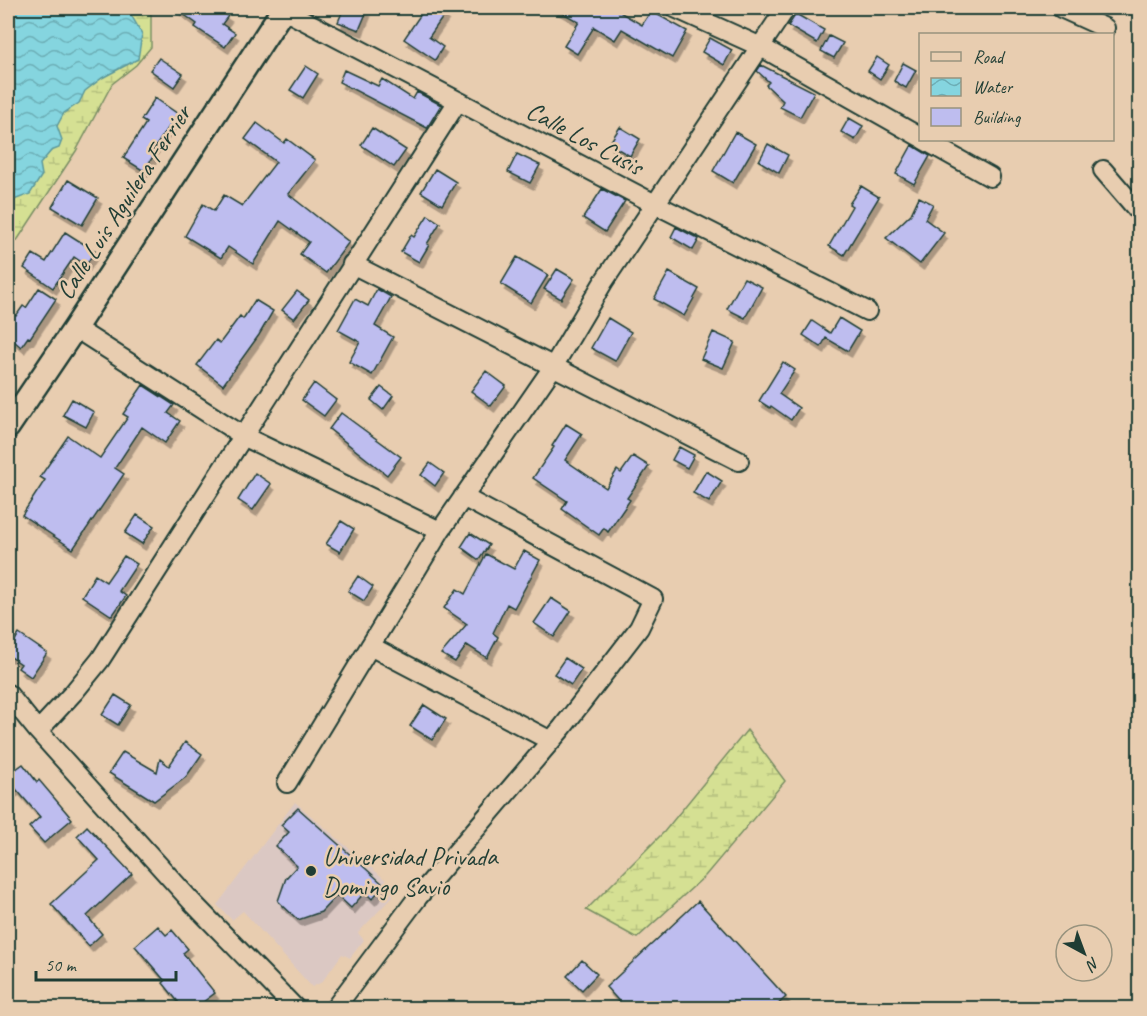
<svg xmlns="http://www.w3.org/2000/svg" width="1147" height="1016" font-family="Caveat,sans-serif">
  <defs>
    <pattern id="wetland-marsh" width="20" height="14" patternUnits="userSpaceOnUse" patternTransform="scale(1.5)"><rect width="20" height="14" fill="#d5e093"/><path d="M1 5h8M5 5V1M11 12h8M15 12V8" fill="none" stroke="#b6c17f"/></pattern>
    <pattern id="water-waves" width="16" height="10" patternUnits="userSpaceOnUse" patternTransform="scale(1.5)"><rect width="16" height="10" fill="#85d5df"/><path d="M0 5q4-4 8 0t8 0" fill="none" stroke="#6caeb6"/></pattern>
    <filter id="shadow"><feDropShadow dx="3.5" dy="6" stdDeviation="0" flood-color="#0004"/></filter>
  </defs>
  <rect width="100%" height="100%" fill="#e8cdb0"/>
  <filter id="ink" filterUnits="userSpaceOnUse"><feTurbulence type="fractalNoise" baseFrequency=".0167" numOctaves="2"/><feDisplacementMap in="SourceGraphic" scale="12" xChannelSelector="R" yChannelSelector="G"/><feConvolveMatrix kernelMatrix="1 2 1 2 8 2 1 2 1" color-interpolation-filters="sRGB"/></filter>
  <g filter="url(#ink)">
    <!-- built -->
    <path fill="#dbc8c3" d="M295,802L388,882L393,896L358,933L364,940L350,958L342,954L322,982L312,987L243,911L232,920L217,905Z"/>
    <!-- wetland -->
    <path fill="url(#wetland-marsh)" stroke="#7a8e64" stroke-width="1.5" d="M8,8H148L151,15V47L136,65L112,84L76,151L18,239L8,251Z
      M747,730L785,781L705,876L637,938L586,910L664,832Z"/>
    <!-- water -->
    <path fill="url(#water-waves)" stroke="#5c989b" stroke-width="1.5" d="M8,8H127L142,34L138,59L102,78L85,91L79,103L64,113L57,126L62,140L59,148L51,151L40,164L42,175L30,194L14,200L8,197Z"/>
    <!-- building -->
    <path fill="#bebdef" stroke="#1f3d34" stroke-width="1.5" filter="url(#shadow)" d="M175,8H216L228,16L222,24L235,33L225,47L195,27L197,24Z
      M344,8H359L367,11L359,30L338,22Z
      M425,8H435L445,14L429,37L443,47L435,60L404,39Z
      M554,8H613L642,25L651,11L687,31L672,58L622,29L615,40L594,27L577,54L564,46L579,22Z
      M796,14L824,30L817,43L788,26Z
      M829,36L843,43L834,58L821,51Z
      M710,38L732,50L724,65L702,52Z
      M877,57L889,65L880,79L868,71Z
      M159,58L183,74L174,87L150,70Z
      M903,63L916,70L906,88L894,81Z
      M761,65L814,92L800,117L780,107L783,101L766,85L769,82L757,71Z
      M306,66L318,74L303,98L290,90Z
      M344,70L378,86L382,79L413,99L417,92L441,105L427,128L339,82Z
      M155,98L178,114L151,153L154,155L144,171L123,158L146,123L141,120Z
      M849,118L863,126L855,140L841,132Z
      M257,123L284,143L287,139L315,160L288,194L349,242L326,273L300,254L309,242L280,221L253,264L228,247L221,258L185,236L203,204L214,211L224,195L242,206L276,162L245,139Z
      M620,127L640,139L630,156L609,144Z
      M372,128L406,150L394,167L361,145Z
      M735,132L756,144L733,183L713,171Z
      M768,144L788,155L779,173L759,161Z
      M912,145L930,156L914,184L896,174Z
      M517,154L540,165L530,183L508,172Z
      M435,169L456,182L442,205L421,192Z
      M68,180L98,198L82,225L52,207Z
      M861,186L879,197L844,255L829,246L852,206L849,204Z
      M602,189L625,201L605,232L583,218Z
      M919,197L933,204L925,219L944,233L920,264L886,238L911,214Z
      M428,215L440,223L427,244L429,245L419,262L401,252L411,235L414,237Z
      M676,227L699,239L693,250L671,237Z
      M65,232L95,251L86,265L74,257L53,288L24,268L33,254L46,262Z
      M517,257L548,275L531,303L501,284Z
      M557,269L574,279L561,299L544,289Z
      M669,272L699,289L684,316L654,299Z
      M744,278L762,287L745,318L727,309Z
      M39,288L56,299L30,338L28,337L21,347L8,336V310L16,316L23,306L26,308Z
      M377,289L391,297L375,326L393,337L372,375L349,362L360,342L338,330L355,299L368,306Z
      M297,291L309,300L294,319L282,310Z
      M255,300L273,311L259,335L223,385L197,365L216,340L220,343L240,316L243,319Z
      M608,318L631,332L615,361L591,348Z
      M839,318L860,331L848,351L826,338L821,347L803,335L812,321L830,333Z
      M713,332L735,342L723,368L701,359Z
      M783,362L795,370L779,394L799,408L791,420L771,406L770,408L759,401Z
      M486,371L506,386L491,406L471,391Z
      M314,383L336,400L324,416L302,400Z
      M143,385L174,405L168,413L180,421L165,443L142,427L115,468L124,474L73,549L22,515L45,480L40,477L68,436L100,458L128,417L123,414Z
      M381,387L393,396L383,410L371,400Z
      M72,399L94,412L86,427L63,415Z
      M341,413L401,457L387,475L329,429Z
      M566,424L582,434L565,460L606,488L617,470L621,473L633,456L649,466L627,498L630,500L608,532L604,528L599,535L562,509L567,501L533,478L554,447L552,446Z
      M679,447L694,455L687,468L672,460Z
      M430,463L444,473L435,486L421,475Z
      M706,471L722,481L709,502L693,493Z
      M255,473L271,484L253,510L238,500Z
      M137,515L154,526L142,544L125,533Z
      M341,521L354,529L340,552L326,544Z
      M470,533L489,545L479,560L461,547Z
      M524,551L540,560L514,608L507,604L493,633L498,637L487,658L467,645L455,662L441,654L467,624L444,608L457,589L465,594L486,554L514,569Z
      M124,556L137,564L119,591L126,596L112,616L82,596L95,575L106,582Z
      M358,576L373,587L364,601L348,591Z
      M551,598L571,611L554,637L534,623Z
      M19,634L47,653L31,677L18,668L21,664L8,655V651Z
      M565,658L582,669L571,685L554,674Z
      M115,695L131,705L118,725L102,715Z
      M424,705L446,719L432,740L410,726Z
      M185,742L202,754L186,777L154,801L109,773L123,752L157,772L160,759L169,766Z
      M23,764L37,782L39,780L72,819L44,843L29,827L40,817L16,789L13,791L8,783V775Z
      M298,808L384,885L372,899L365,892L351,908L337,895L321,912L298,920L278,901L286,878L297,866L276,846L289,832L281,825Z
      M87,826L132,874L87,916L102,934L89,946L51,904L99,860L77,836Z
      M698,901L786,997L774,1008H625L606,987Z
      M158,926L166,935L172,930L188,949L183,953L215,993L195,1008H183L163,983L165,981L135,946Z
      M582,960L597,974L582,990L567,976Z"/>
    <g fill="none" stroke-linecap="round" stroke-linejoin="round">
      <defs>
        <path id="minor" d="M280,8L655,204L867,311
          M675,8L761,47L920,137
          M1061,8L1105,28
          M924,140L990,177
          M1103,170L1140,213
          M352,264L739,461
          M75,328L245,437L440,531
          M370,646L551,741
          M8,694L38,731L191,901L295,1008
          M38,731L74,692L100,660L458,101
          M287,783L440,531L553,367L604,281L786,8
          M335,1008L418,897L562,728L639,628L653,599L463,497"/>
        <path id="tertiary" d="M8,427L75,328L284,8"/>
      </defs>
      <!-- minor casing -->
      <use href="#minor" stroke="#1f3d34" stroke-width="22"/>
      <!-- tertiary casing -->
      <use href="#tertiary" stroke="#1f3d34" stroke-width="27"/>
      <!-- minor -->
      <use href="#minor" stroke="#e8cdb0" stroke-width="18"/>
      <!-- tertiary -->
      <use href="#tertiary" stroke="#e8cdb0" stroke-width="22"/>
    </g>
  </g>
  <!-- markers -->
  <circle fill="#1f3d34" stroke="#e8cdb0" stroke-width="2" cx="311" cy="871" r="6"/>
  <g text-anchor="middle" stroke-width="5" stroke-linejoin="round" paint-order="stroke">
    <!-- street labels -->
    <g font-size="26" fill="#1f3d34" stroke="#e8cdb0">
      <text transform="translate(585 138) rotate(28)" y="9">Calle Los Cusis</text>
      <text transform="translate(123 202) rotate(-57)" y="9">Calle Luis Aguilera Ferrier</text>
    </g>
    <!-- poi labels -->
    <g font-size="26" fill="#1f3d34" stroke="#e8cdb0" text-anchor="start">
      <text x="323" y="865">Universidad Privada<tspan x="323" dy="30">Domingo Savio</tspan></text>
    </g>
  </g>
  <!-- margin -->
  <rect width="1147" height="1016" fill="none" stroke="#e8cdb0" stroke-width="30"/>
  <rect x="15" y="15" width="1117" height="986" fill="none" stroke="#1f3d34" stroke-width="2" filter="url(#ink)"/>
  <!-- legend -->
  <rect x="919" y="33" width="195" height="108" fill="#e8cdb0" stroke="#98937e" stroke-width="1.5"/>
  <rect x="931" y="52" width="30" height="9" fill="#e8cdb0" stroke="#98937e" stroke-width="1.5"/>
  <text x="973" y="63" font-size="18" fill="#1f3d34">Road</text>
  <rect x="931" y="78" width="30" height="18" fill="url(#water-waves)" stroke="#98937e" stroke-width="1.5"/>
  <text x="973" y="93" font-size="18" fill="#1f3d34">Water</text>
  <rect x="931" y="108" width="30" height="18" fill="#bebdef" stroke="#98937e" stroke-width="1.5"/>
  <text x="973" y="123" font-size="18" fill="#1f3d34">Building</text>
  <!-- north arrow -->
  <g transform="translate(1084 953) rotate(139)"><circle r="28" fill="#e8cdb0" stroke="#98937e" stroke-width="1.5"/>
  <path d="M0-4.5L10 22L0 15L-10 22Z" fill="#1f3d34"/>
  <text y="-9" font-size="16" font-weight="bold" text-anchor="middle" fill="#1f3d34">N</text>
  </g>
  <!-- scale -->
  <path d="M36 971v9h140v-9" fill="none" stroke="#1f3d34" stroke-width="3"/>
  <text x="45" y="971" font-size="18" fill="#1f3d34" stroke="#e8cdb0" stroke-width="4.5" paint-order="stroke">50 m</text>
</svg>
